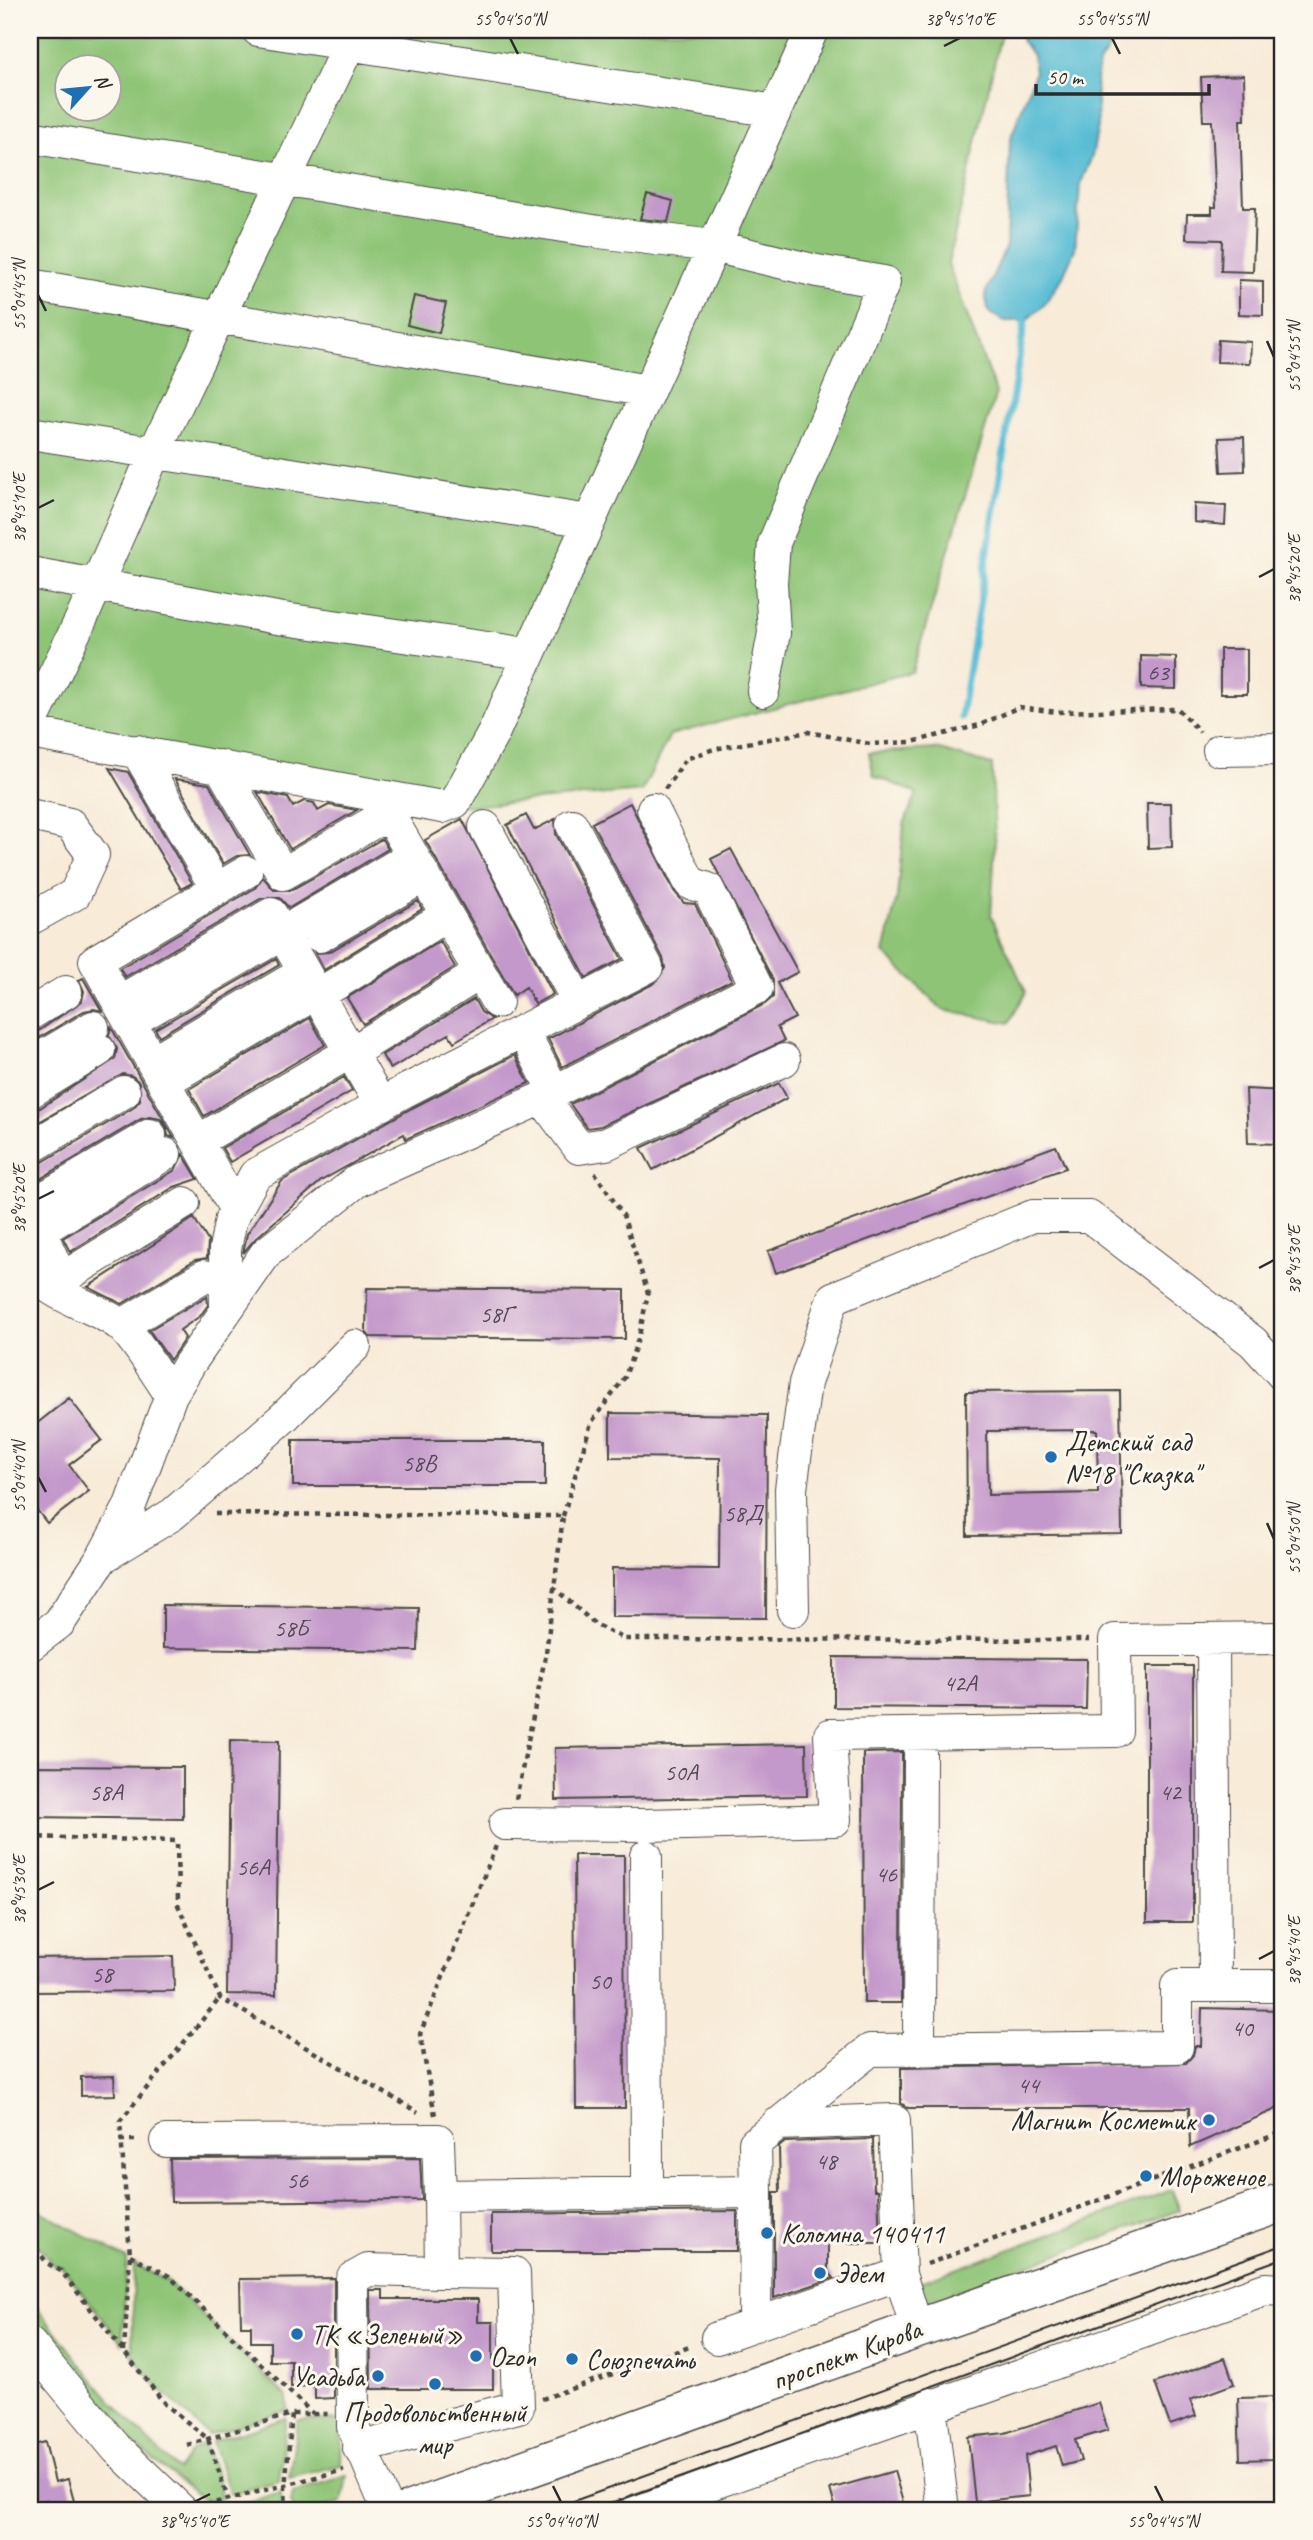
<svg xmlns="http://www.w3.org/2000/svg" width="1313" height="2540" font-family="Caveat,sans-serif">
  <rect width="100%" height="100%" fill="#fbf7ec"/>
  <filter id="ink" filterUnits="userSpaceOnUse"><feTurbulence type="fractalNoise" baseFrequency=".0143" numOctaves="2"/><feDisplacementMap in="SourceGraphic" scale="14" xChannelSelector="R" yChannelSelector="G"/><feConvolveMatrix kernelMatrix="1 2 1 2 8 2 1 2 1" color-interpolation-filters="sRGB"/></filter>
  <filter id="wash" filterUnits="userSpaceOnUse"><feTurbulence type="fractalNoise" baseFrequency=".00686" numOctaves="4" result="noise"/><feDisplacementMap in="SourceGraphic" scale="28" xChannelSelector="R" yChannelSelector="G"/><feGaussianBlur stdDeviation="1.57" result="paint"/><feColorMatrix in="noise" values="0 0 0 0 0 0 0 0 0 0 0 0 0 0 0 0 0 1.4 0 .05"/><feComposite in="paint" operator="in"/></filter>
  <g filter="url(#wash)">
    <rect width="100%" height="100%" fill="#f8ebd8"/>
    <!-- green -->
    <path fill="#8ec476" stroke="#5c7850" stroke-width="2" fill-rule="evenodd" d="M30,30H1002L948,264L996,393L912,672L670,735L642,791L470,806L30,728ZM66,66H108V108H66Z
      M936,749L992,765L995,843L991,916L1026,992L1009,1023L943,1010L884,953L897,897L904,824L917,793L874,776L869,753Z
      M1172,2190L1180,2210L923,2303L917,2283Z
      M30,2205L127,2259L122,2343L62,2267L53,2265L30,2234Z
      M134,2264L167,2281L287,2397L288,2410L208,2435L154,2383L132,2355Z
      M31,2299C76,2361 123,2418 178,2470L192,2450L204,2444L218,2479L220,2499L210,2501L198,2496L131,2442L30,2322Z
      M286,2418L279,2481L230,2494L212,2441Z
      M298,2420H342L341,2465L289,2478Z
      M347,2476L342,2502L313,2510H294L291,2502L293,2492Z
      M281,2492L282,2510H233L231,2507Z"/>
    <!-- water -->
    <path fill="#56bcd4" stroke="#407480" stroke-width="2" d="M1024,30H1121L1099,63L1096,79L1098,126L1092,156L1080,185L1075,249L1061,280L1043,306L1025,321H1004L989,312L985,294L1006,246L1010,140L1035,73L1033,55L1021,40Z"/>
    <g fill="none" stroke-linecap="round" stroke-linejoin="round">
      <!-- stream -->
      <path stroke="#56bcd4" stroke-width="7" d="M961,717L1025,321"/>
    </g>
    <g id="blocks">
      <!-- building -->
      <path fill="#c398ca" fill-rule="evenodd" d="M1244,75L1245,120H1240L1243,208H1255L1253,272L1221,271L1222,240L1186,239L1187,214H1212V207H1216L1212,121H1203L1201,77Z
        M647,194L673,201L668,222L640,219Z
        M1239,280L1263,281V315L1239,314Z
        M414,296L446,303L439,333L407,325Z
        M1218,340L1251,342L1250,363L1217,362Z
        M1244,437L1245,471L1221,472L1219,438Z
        M1194,504L1226,506L1225,525L1194,522Z
        M1220,649H1247V694H1220Z
        M1141,656L1176,657V689L1141,688Z
        M109,768L128,772L192,883L181,889Z
        M175,779L209,784L250,855L237,856L223,864Z
        M257,792L288,798L293,807L304,801L314,803L318,811L329,805L357,810L290,849Z
        M630,803L674,891L684,903L695,904L732,980L562,1067L548,1039L655,983L665,968L663,958L592,823Z
        M1147,803H1171L1172,847L1148,848Z
        M526,815L534,830L555,819L556,834L622,959L586,978L507,825Z
        M462,819L553,994L535,1004L526,987L514,995L425,840Z
        M382,839L388,849L289,908L280,898H262L125,977L120,968L255,888L263,877L274,890H291Z
        M731,849L798,972L777,983L795,1018L777,1027L784,1041L601,1126L587,1128L570,1104L765,1004L773,997V980L711,859Z
        M418,901L422,909L324,970L315,953L329,952Z
        M440,941L455,967L363,1024L347,998Z
        M276,959L279,965L159,1036L155,1029Z
        M83,978L102,1011L94,1009L84,1011L30,1043V1032L40,1030L82,1001L84,991L79,980Z
        M474,999L481,1012L492,1019L454,1042L449,1034L390,1069L382,1055Z
        M310,1018L325,1045L204,1116L189,1089Z
        M111,1027L174,1138L168,1136L166,1126L160,1119L150,1117L141,1119L33,1183L30,1166L39,1164L133,1108L140,1100L139,1082L132,1076L123,1074L30,1127V1110L40,1108L115,1059L117,1049L109,1035Z
        M515,1055L529,1083L406,1139L404,1134L321,1181L255,1239L243,1253L247,1234L282,1181L412,1108Z
        M344,1077L352,1091L230,1162L222,1148Z
        M779,1083L787,1098L653,1170L641,1148Z
        M1246,1089L1283,1091V1144L1248,1143Z
        M1056,1146L1066,1168L776,1273L768,1251Z
        M183,1154L198,1179L174,1187L70,1252L63,1238L175,1170Z
        M194,1218L208,1241L207,1258L195,1260L122,1304L88,1287Z
        M367,1288L625,1290V1339L370,1337L366,1332Z
        M207,1296L208,1305L200,1316L180,1330L185,1338L170,1360L149,1330Z
        M1120,1391L1122,1534L967,1536L966,1392ZM1097,1430L1098,1493L988,1495L987,1431Z
        M69,1398L102,1440L69,1465L89,1491L47,1523L30,1501V1429Z
        M610,1413L767,1415L766,1618L612,1617V1568L719,1569L720,1458L610,1457Z
        M293,1440H545V1486H293Z
        M163,1605L419,1608L418,1651L163,1648Z
        M834,1657L1087,1659L1086,1709L834,1707Z
        M1147,1666H1193V1922H1147Z
        M230,1740L279,1741L276,1995L227,1994Z
        M806,1744L807,1796L556,1800L555,1748Z
        M902,1752L901,2003H864L863,1753Z
        M30,1766L183,1767V1819L30,1817Z
        M574,1855H624L625,2108H576Z
        M173,1956L174,1991L30,1992V1958Z
        M1202,2008L1283,2010V2106L1190,2147L1189,2108H908L901,2103V2068L1186,2063L1193,2055L1195,2046H1201Z
        M114,2076L115,2095L81,2096V2077Z
        M873,2139L874,2190H878L880,2243H828V2271L834,2278L774,2298V2192H780L779,2147L785,2142Z
        M420,2158L422,2200L171,2202L170,2159Z
        M737,2211V2251H491V2214Z
        M334,2278V2398L315,2399V2386L291,2387V2361H270V2342H251V2326H241L240,2279Z
        M370,2290H383V2299H478V2322H493V2389H371Z
        M1225,2358L1234,2384L1190,2400L1196,2416L1170,2425L1155,2383Z
        M1272,2397L1273,2459L1240,2460L1238,2398Z
        M1099,2403L1108,2430L1075,2440L1081,2461L1062,2466L1056,2446L1025,2456L1029,2496L975,2502L968,2437L1005,2433Z
        M45,2442L55,2482L68,2479L75,2505L50,2510L47,2500L30,2504V2446Z
        M894,2471L904,2506L886,2510H836L830,2489Z"/>
    </g>
  </g>
  <g filter="url(#ink)">
    <use href="#blocks" fill-opacity="0" stroke="#4a4845" stroke-width="2"/>
    <g fill="none" stroke-linecap="round" stroke-linejoin="round">
      <defs>
        <path id="minor" d="M258,30L775,111
          M30,137L599,232L713,246L817,271L884,282L774,543L771,583L774,633L763,691
          M30,285L648,391
          M30,433L589,521
          M30,573L277,618L529,654
          M33,719L85,611L161,438L356,30
          M30,733L442,807L455,802L493,734L812,30
          M1219,750L1283,749
          M137,751L208,874
          M220,766L283,874L381,818L395,825L497,1002
          M30,815L70,824L93,855L75,894L30,919
          M485,827L578,1002
          M282,933L402,862
          M320,936L424,876
          M134,993L271,914L381,1105
          M318,995L434,923
          M30,1014L66,992
          M130,1022L267,943
          M523,1031L554,1091
          M351,1053L469,980
          M165,1054L304,972
          M30,1064L93,1027
          M164,1082L303,1001
          M30,1092L99,1050
          M542,1098L757,988L708,889L690,883L653,809
          M198,1141L335,1061
          M30,1148L124,1092
          M30,1206L150,1135
          M236,1210L95,961L246,872
          M30,1267C48,1298 93,1304 120,1325C136,1338 158,1377 171,1395
          M61,1279L43,1237L48,1226L165,1154
          M50,1286L184,1203
          M226,1311L225,1249L231,1219L255,1175L403,1092L647,967L572,825
          M121,1326L204,1276
          M103,1557L173,1514L284,1417L355,1346
          M793,1610L791,1489L805,1383L833,1298L1033,1216H1089L1253,1342L1283,1375
          M1213,1639L1215,1986
          M30,1645L59,1623L102,1558L129,1508L171,1395L190,1363L266,1253L357,1181L542,1098L579,1148L606,1144L784,1060
          M505,1824L647,1825L835,1820L830,1735L1116,1731L1115,1640L1283,1638
          M646,1856L647,2194
          M919,2050L920,1753
          M777,2124L894,2120L900,2274L917,2329
          M166,2141L438,2140L440,2196
          M755,2325L756,2192
          M717,2338L900,2274
          M30,2344L117,2449L181,2510
          M930,2404L943,2510
          M359,2448L518,2407L514,2273L441,2272
          M388,2510L353,2427L352,2279L368,2270L441,2272L440,2196L756,2192L755,2143L870,2050L1177,2047V1986H1283
          M637,2510L1265,2289L1283,2290"/>
        <path id="major" d="M411,2510L917,2329L1283,2202"/>
      </defs>
      <!-- minor casing -->
      <use href="#minor" stroke="#4a4845" stroke-width="34"/>
      <!-- major casing -->
      <use href="#major" stroke="#4a4845" stroke-width="41"/>
      <!-- path -->
      <path stroke="#4a4845" stroke-width="4.5" stroke-dasharray="5 5" stroke-linecap="butt" d="M665,789L686,759L714,749L808,732L870,744L912,742L980,725L1019,707L1057,712L1178,709L1200,732
        M215,1514L563,1516L546,1653L516,1799
        M563,1516L591,1423L625,1377L639,1336L648,1293L623,1215L595,1173
        M553,1587L596,1625L625,1639L1089,1640
        M30,1837L177,1841L178,1905L220,1998L418,2112
        M435,2115L420,2034L496,1846
        M120,2140H140
        M30,2240L47,2263L61,2271L165,2404L208,2439L228,2499
        M130,2255L169,2276L313,2414
        M927,2264L1283,2132
        M124,2351L130,2255L120,2121L220,1998
        M542,2399L692,2346
        M187,2445L292,2414H329
        M206,2505L344,2470
        M286,2510L285,2487L292,2414"/>
      <!-- minor -->
      <use href="#minor" stroke="#fff" stroke-width="32"/>
      <!-- major -->
      <use href="#major" stroke="#fff" stroke-width="38"/>
      <!-- tram -->
      <path stroke="#2b2b2b" stroke-width="2" d="M549,2510L1283,2245
        M593,2510L1283,2258"/>
    </g>
  </g>
  <!-- ticks -->
  <path fill="none" stroke="#2b2b2b" stroke-width="2.5" d="M510,38L518,54M1112,38L1120,54M944,46L960,38M38,295L46,311M1267,341L1274,357M38,508L54,500M1259,577L1274,569M38,1199L54,1191M1259,1268L1274,1260M38,1477L46,1492M1267,1523L1274,1539M38,1890L54,1882M1259,1959L1274,1951M553,2486L561,2502M1155,2486L1163,2502M194,2502L210,2494"/>
  <!-- markers -->
  <g fill="#1f6fb2" stroke="#fbf7ec" stroke-width="2.5">
    <circle cx="1051" cy="1457" r="7"/>
    <circle cx="1209" cy="2120" r="7"/>
    <circle cx="1146" cy="2176" r="7"/>
    <circle cx="767" cy="2233" r="7"/>
    <circle cx="820" cy="2273" r="7"/>
    <circle cx="297" cy="2334" r="7"/>
    <circle cx="476" cy="2356" r="7"/>
    <circle cx="572" cy="2359" r="7"/>
    <circle cx="378" cy="2376" r="7"/>
    <circle cx="435" cy="2384" r="7"/>
  </g>
  <g text-anchor="middle" stroke-width="6" stroke-linejoin="round" paint-order="stroke">
    <!-- number labels -->
    <g font-size="24" fill="#514653">
      <text x="1158" y="680">63</text>
      <text x="496" y="1322">58Г</text>
      <text x="419" y="1471">58В</text>
      <text x="743" y="1521">58Д</text>
      <text x="291" y="1636">58Б</text>
      <text x="960" y="1691">42А</text>
      <text x="681" y="1780">50А</text>
      <text x="106" y="1800">58А</text>
      <text x="1170" y="1800">42</text>
      <text x="253" y="1875">56А</text>
      <text x="886" y="1882">46</text>
      <text x="102" y="1982">58</text>
      <text x="600" y="1989">50</text>
      <text x="1242" y="2036">40</text>
      <text x="1028" y="2093">44</text>
      <text x="826" y="2169">48</text>
      <text x="297" y="2188">56</text>
    </g>
    <!-- poi labels -->
    <g font-size="28" fill="#2b2b2b" stroke="#fbf7ec" text-anchor="start">
      <text x="1065" y="1451">Детский сад<tspan x="1065" dy="32">№18 "Сказка"</tspan></text>
      <text x="1195" y="2130" text-anchor="end">Магнит Косметик</text>
      <text x="1160" y="2186">Мороженое</text>
      <text x="781" y="2243">Коломна 140411</text>
      <text x="834" y="2283">Эдем</text>
      <text x="311" y="2344">ТК «Зеленый»</text>
      <text x="490" y="2366">Ozon</text>
      <text x="586" y="2369">Союзпечать</text>
      <text x="364" y="2386" text-anchor="end">Усадьба</text>
      <text x="435" y="2422" text-anchor="middle">Продовольственный<tspan x="435" dy="32">мир</tspan></text>
    </g>
    <!-- street labels -->
    <g font-size="28" fill="#2b2b2b" stroke="#fbf7ec">
      <text transform="translate(846 2354) rotate(-20)" y="10">проспект Кирова</text>
    </g>
  </g>
  <!-- margin -->
  <rect width="1313" height="2540" fill="none" stroke="#fbf7ec" stroke-width="77"/>
  <!-- north arrow -->
  <g transform="translate(88 88) rotate(63)"><circle r="33" fill="#fbf7ec" stroke="#a8a59f" stroke-width="2"/>
  <path d="M0-5L12 26L0 18L-12 26Z" fill="#1f6fb2"/>
  <text y="-10" font-size="19" font-weight="bold" text-anchor="middle" fill="#2b2b2b">N</text>
  </g>
  <!-- scale -->
  <path d="M1036 84v10h173v-10" fill="none" stroke="#2b2b2b" stroke-width="3.5"/>
  <text x="1047" y="84" font-size="21" fill="#2b2b2b" stroke="#fbf7ec" stroke-width="5" paint-order="stroke">50 m</text>
  <rect x="38" y="38" width="1236" height="2464" fill="none" stroke="#2b2b2b" stroke-width="2.5"/>
  <g font-size="18" text-anchor="middle" fill="#2b2b2b">
    <text x="510" y="25">55°04'50"N</text>
    <text x="960" y="25">38°45'10"E</text>
    <text x="1112" y="25">55°04'55"N</text>
    <text transform="translate(19 295) rotate(-90)" y="6">55°04'45"N</text>
    <text transform="translate(1294 357) rotate(-90)" y="6">55°04'55"N</text>
    <text transform="translate(19 508) rotate(-90)" y="6">38°45'10"E</text>
    <text transform="translate(1294 569) rotate(-90)" y="6">38°45'20"E</text>
    <text transform="translate(19 1199) rotate(-90)" y="6">38°45'20"E</text>
    <text transform="translate(1294 1260) rotate(-90)" y="6">38°45'30"E</text>
    <text transform="translate(19 1477) rotate(-90)" y="6">55°04'40"N</text>
    <text transform="translate(1294 1539) rotate(-90)" y="6">55°04'50"N</text>
    <text transform="translate(19 1890) rotate(-90)" y="6">38°45'30"E</text>
    <text transform="translate(1294 1951) rotate(-90)" y="6">38°45'40"E</text>
    <text x="194" y="2527">38°45'40"E</text>
    <text x="561" y="2527">55°04'40"N</text>
    <text x="1163" y="2527">55°04'45"N</text>
  </g>
</svg>
